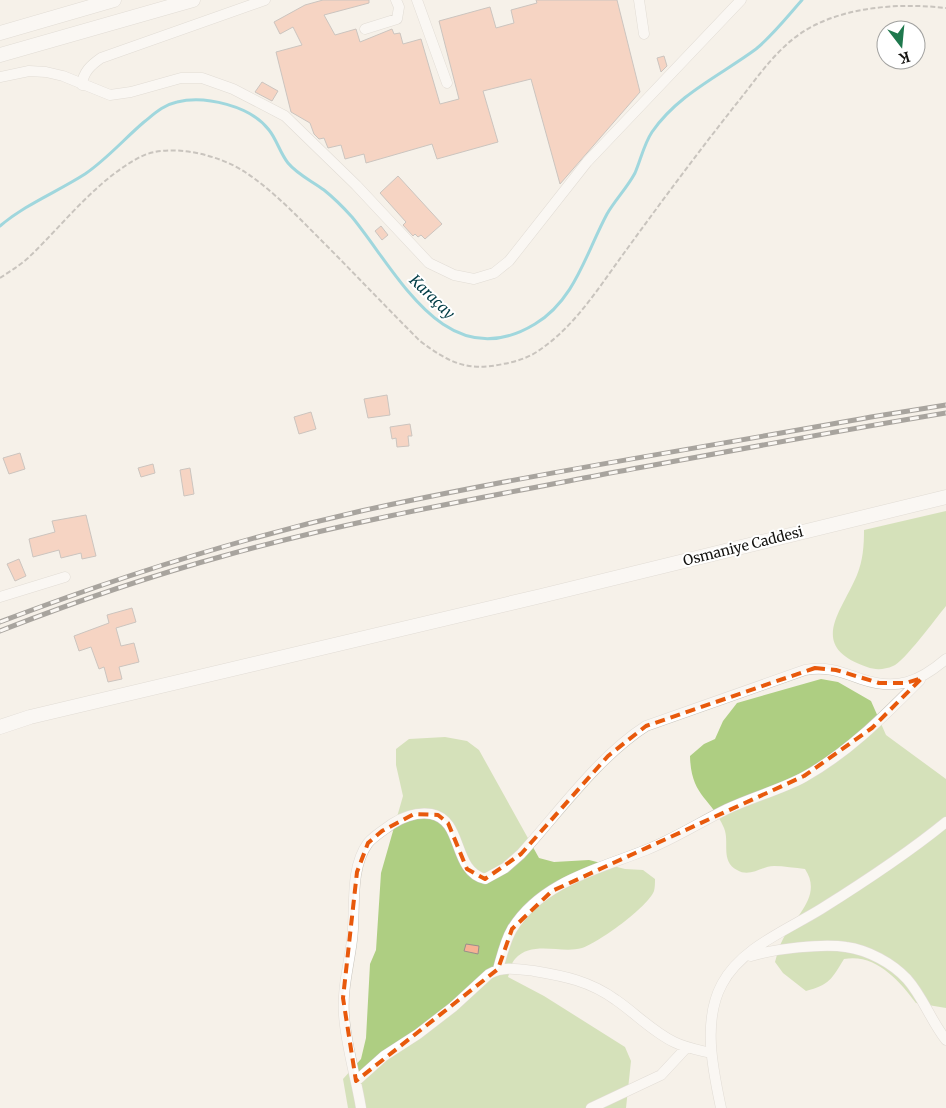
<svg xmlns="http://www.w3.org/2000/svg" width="946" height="1108" font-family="Merriweather,serif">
  <rect width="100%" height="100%" fill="#f6f1e9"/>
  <!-- green -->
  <path fill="#aece82" d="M946,511V606C937,617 903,663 893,666C884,670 875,670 867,667C807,646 841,613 857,575C863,560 864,546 864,530Z
    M821,679L838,682L871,701L886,735L946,779V1008L916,1003C899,980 875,953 844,959C832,979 829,985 806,991L783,973L775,962C777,955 779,946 783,939C795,916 823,896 805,869C795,868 784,866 774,866C761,866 750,878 737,870C720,861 730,842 724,828C711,797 691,797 690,756L704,744L715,739L723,721L737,703Z
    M445,737L467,741L479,750L539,858L554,862L589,860L625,869L643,870L655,879C655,883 655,887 654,891C648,907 598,943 582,948C561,954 532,940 515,959C511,963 510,972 508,977L544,996L625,1047L631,1061L626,1108H348L343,1079L361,1059L366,1038L370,964L376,950L381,873L403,796L396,765V749L409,739Z"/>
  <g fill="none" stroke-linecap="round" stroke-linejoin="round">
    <!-- stream -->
    <path stroke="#38b8cf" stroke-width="3" d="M0,226C26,204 57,192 85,174C107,159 124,139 144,122C154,114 163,105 177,102C205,95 251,106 269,130C277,140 280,153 288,163C298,175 312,181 324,190C334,198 343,207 352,217C398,273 446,378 535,324C575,300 586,253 607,214C615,200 627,188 635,173C641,159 644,144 652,132C678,94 721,75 756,49C773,35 787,17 802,0"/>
  </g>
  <!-- building -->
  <path fill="#f6b294" stroke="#988f8b" d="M323,0H369V3L324,15L335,35L356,29L360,42L392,29L394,34L400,33L403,44L421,39L440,104L459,99L439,21L490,7L496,28L514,23L511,10L537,3L536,0H617L640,92L560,184L531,79L483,91L498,142L437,159L432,144L366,163L364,154L345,159L341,145L328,148L324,138L319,139L314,134L310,123L291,112L276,52L302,45L293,27L280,34L274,22L305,5Z
    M664,56L667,66L661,72L657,58Z
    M262,82L278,91L272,101L255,92Z
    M398,176L442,224L425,239L421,235L418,237L415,234L413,236L403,225L406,222L380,193Z
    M381,226L388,235L382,240L375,231Z
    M387,395L390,415L368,418L364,399Z
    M311,412L316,429L299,434L294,417Z
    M410,424L412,436H408L409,446L397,447L396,438L392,439L390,427Z
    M20,453L25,469L9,474L3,458Z
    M153,464L155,473L141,477L138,468Z
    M190,468L194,494L184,496L180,470Z
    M86,515L96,556L82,559L81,553L61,558L59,550L33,557L29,539L55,532L52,521Z
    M19,559L26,576L15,581L7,564Z
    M132,608L136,622L116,628L121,646L134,643L139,662L119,667L122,679L108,682L104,667L99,669L91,647L79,651L74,636L109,623L107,615Z
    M466,944L479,946L478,954L464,951Z"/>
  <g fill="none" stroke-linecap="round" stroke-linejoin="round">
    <defs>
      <path id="minor" d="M417,0L447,83
        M639,0L644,34
        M365,29L397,19L399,7L396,0
        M0,77L29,71L46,72L63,76L110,95L131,92L181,78H202L233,89L285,116L356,185L429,263L454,275L474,279L494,273L509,261L587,162L741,0
        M82,85C83,72 91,65 101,58L265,0
        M0,597L65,577
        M751,956C774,949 823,943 846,947C868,950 892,963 907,979C923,997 931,1021 946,1040
        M498,969C502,955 505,941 512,929C541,882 598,869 646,850C674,839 700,822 727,809C752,797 780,790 804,777C849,752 884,716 920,680
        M356,1081L384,1056L418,1034L453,1007L489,974C503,966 518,969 534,971C564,976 590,981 616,1000C635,1013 653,1032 674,1042C686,1048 699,1050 711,1053
        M361,1108C356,1077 346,1046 344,1015C342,989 349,965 352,940C356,910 349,869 368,843C374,836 384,830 392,824C403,817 417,812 431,814C464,820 452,871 485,879L505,868L521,854C559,812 599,756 646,726L805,670C827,666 841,672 861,679C897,691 919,682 946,659
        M591,1108L661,1075L687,1047
        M721,1108C713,1070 702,1021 722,984C741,948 787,930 821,909C864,882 907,854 946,822"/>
      <path id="highway" d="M0,33L114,0
        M0,55L193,0
        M0,727L30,717L541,596L946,497"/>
    </defs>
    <!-- minor casing -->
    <use href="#minor" stroke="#c9c5bd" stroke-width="11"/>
    <!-- highway casing -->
    <use href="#highway" stroke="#c9c5bd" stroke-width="15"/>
    <!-- path -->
    <path stroke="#928f89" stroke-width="2" stroke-dasharray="5 2.5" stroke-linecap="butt" d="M0,278C9,272 19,266 28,258C64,224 95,181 140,157C170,142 219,155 245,172C272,190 294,213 316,235C351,270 385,306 420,341C448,362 467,372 503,364C515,362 528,358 538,351C576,326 601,284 627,249C664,198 702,147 741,98C762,71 782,42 813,26C852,6 903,3 946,8"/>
    <!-- minor -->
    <use href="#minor" stroke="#fff" stroke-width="10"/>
    <!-- highway -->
    <use href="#highway" stroke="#fff" stroke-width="14"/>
    <defs>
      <path id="rail" d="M0,622C118,577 238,539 361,511C530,474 701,448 871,417L946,405
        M0,631C74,602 150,576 227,555C349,521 475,499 600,475C715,454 830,432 946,413"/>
    </defs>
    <!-- rail casing -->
    <use href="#rail" stroke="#494743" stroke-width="5"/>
    <!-- rail -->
    <use href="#rail" stroke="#fff" stroke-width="3" stroke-dasharray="9" stroke-linecap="butt"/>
  </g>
  <!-- marked area -->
  <path d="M0 0H946V1108H0ZM815,668L836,670L879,683H906L922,678L872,728L804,776L552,891L512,929L498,969L356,1081L343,998L357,872L368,843L382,831L414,814L438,815L448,823L467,869L485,879L521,854L608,756L646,726Z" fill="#f6f1e9" fill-opacity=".55" fill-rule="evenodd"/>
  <path fill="none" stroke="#e8590c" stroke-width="4" stroke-dasharray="10 6" stroke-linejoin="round" d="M815,668L836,670L879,683H906L922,678L872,728L804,776L552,891L512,929L498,969L356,1081L343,998L357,872L368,843L382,831L414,814L438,815L448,823L467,869L485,879L521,854L608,756L646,726Z"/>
  <g text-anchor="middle" stroke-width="4" stroke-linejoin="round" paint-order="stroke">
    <!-- street labels -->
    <g font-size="14" fill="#141310" stroke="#fff">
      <text transform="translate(743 546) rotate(-14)" y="5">Osmaniye Caddesi</text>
    </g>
    <!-- water labels -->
    <g font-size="15" font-style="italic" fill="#003c45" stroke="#fff">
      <text transform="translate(432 297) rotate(44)" y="5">Karaçay</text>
    </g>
  </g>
  <!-- north arrow -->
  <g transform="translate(901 45) rotate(164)"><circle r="24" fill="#ffffff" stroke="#a1a19f"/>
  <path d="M0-4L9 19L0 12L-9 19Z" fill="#1e784d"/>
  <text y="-8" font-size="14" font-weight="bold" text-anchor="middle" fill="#141310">K</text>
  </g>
</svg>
